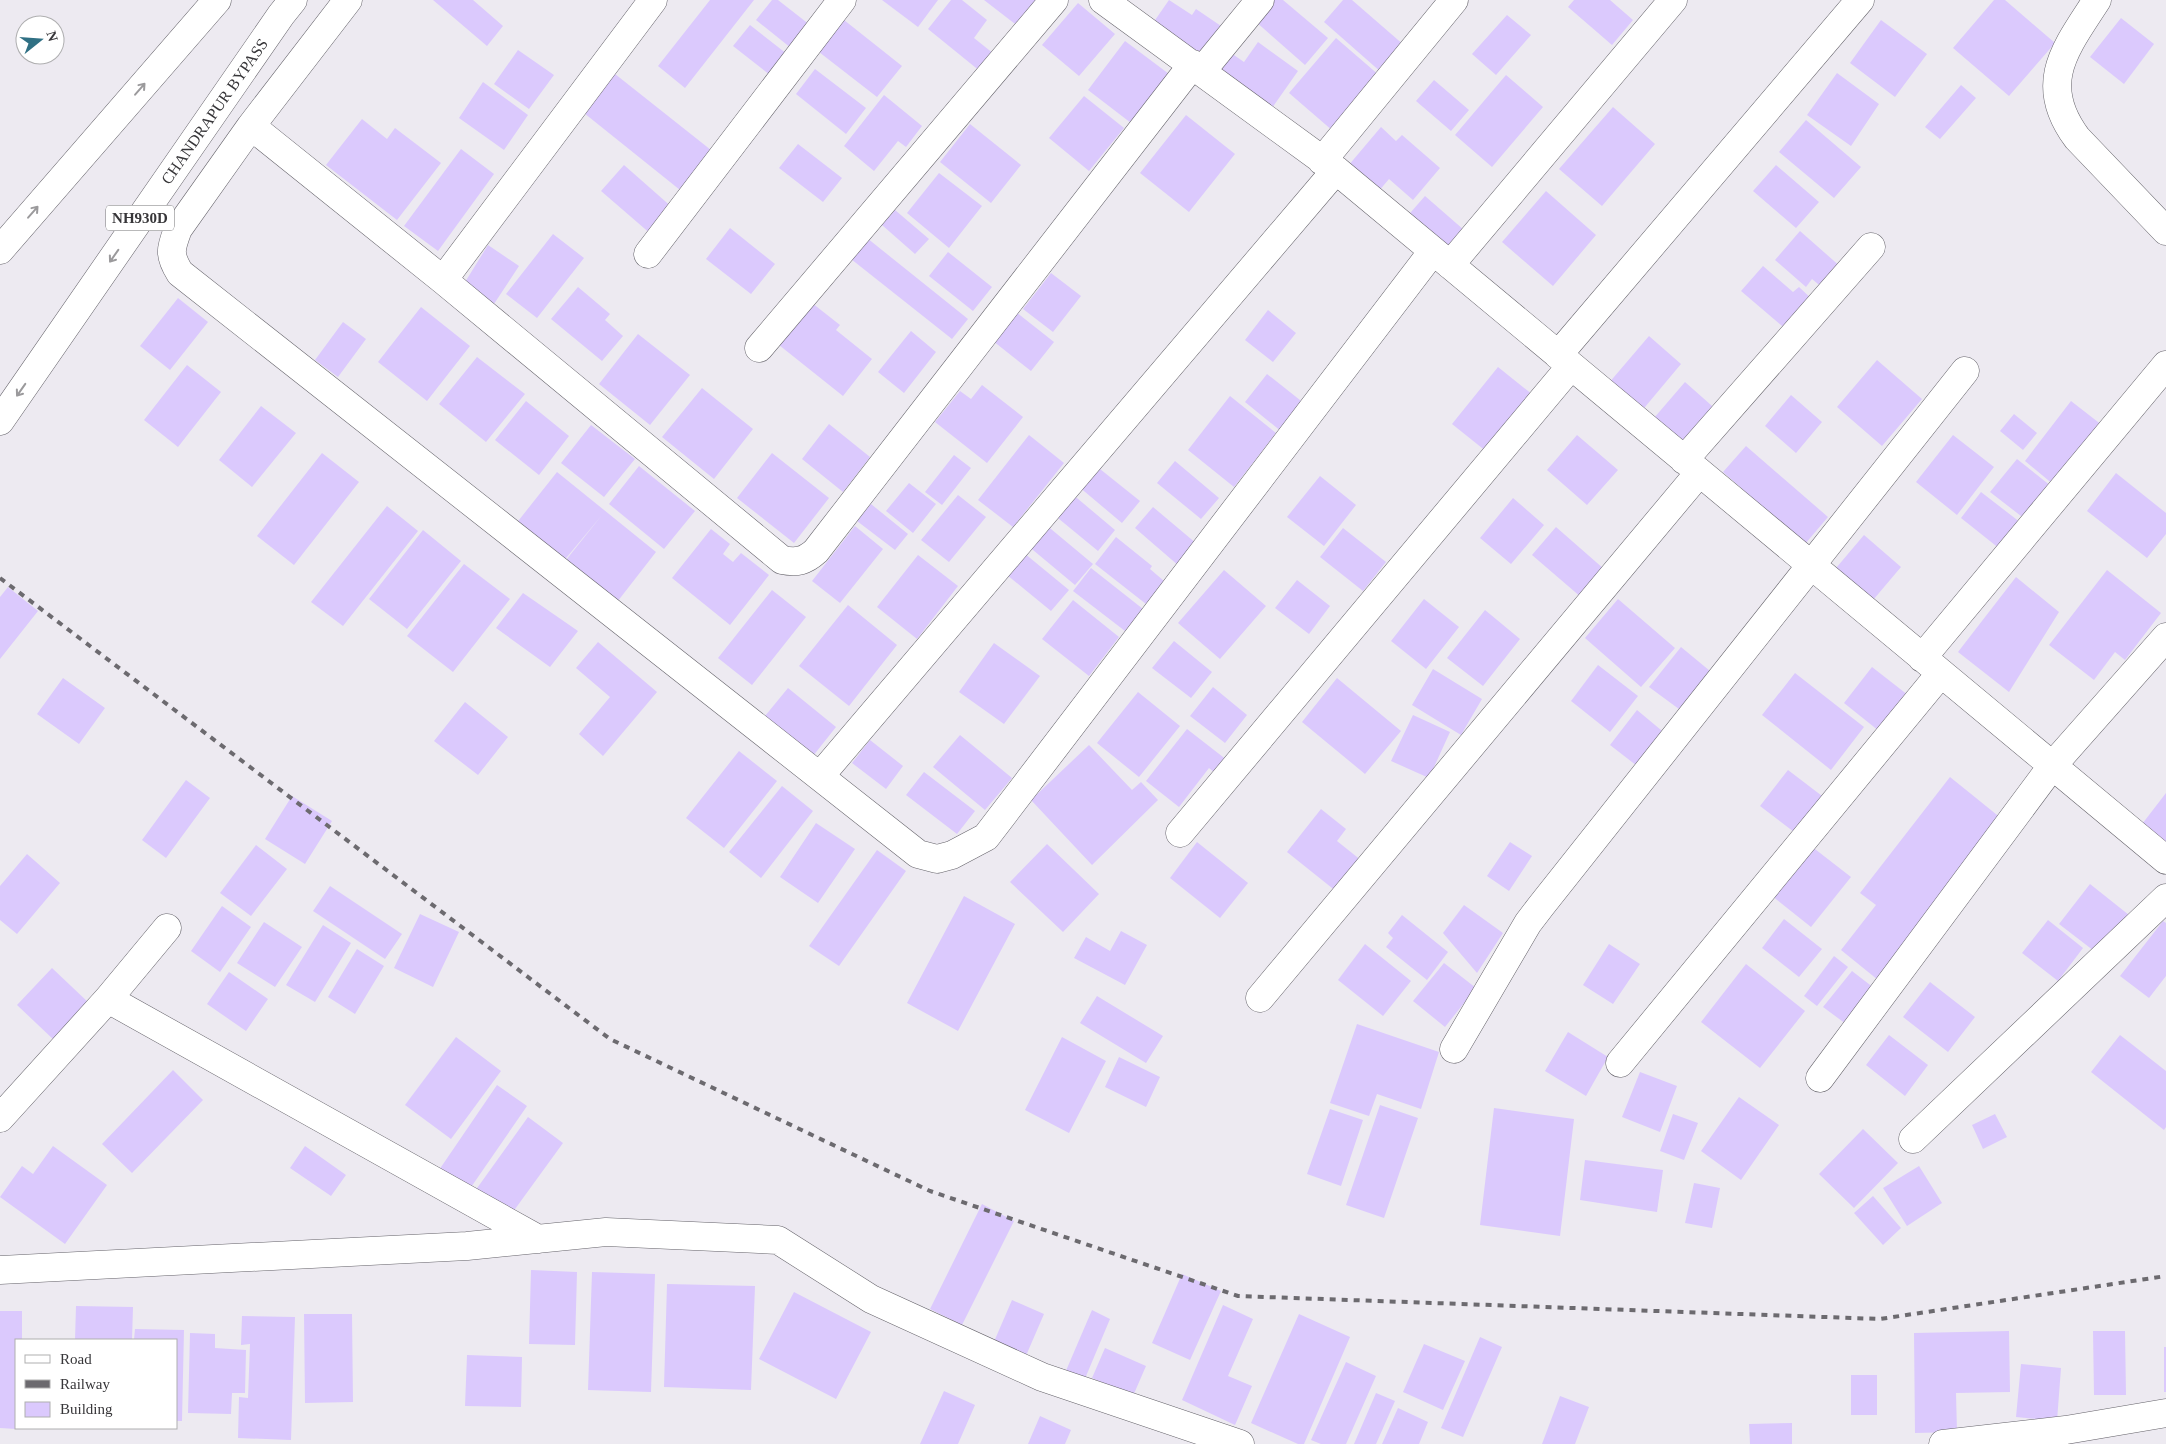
<svg xmlns="http://www.w3.org/2000/svg" width="2166" height="1444" font-family="Georgia,serif">
  <rect width="100%" height="100%" fill="#edeaf1"/>
  <!-- building -->
  <path fill="#dbc9fd" d="M433,0H473L503,26L487,46Z
    M710,0H754L685,88L658,66Z
    M772,0H778L810,25L791,48L756,20Z
    M882,0H938L918,27Z
    M951,0H962L987,20L974,38L994,54L981,72L928,29Z
    M984,0H1040L1019,27Z
    M1169,0L1192,15L1196,9L1221,26L1201,56L1153,23Z
    M1273,0H1283L1328,38L1305,65L1255,21Z
    M1343,0H1352L1405,46L1382,73L1324,22Z
    M1574,0H1610L1633,20L1612,45L1568,7Z
    M1994,0H2005L2055,43L2009,96L1953,48Z
    M1078,3L1115,34L1079,76L1042,45Z
    M1507,15L1531,35L1496,75L1472,54Z
    M2121,18L2154,44L2124,84L2090,57Z
    M844,20L902,66L877,97L819,52Z
    M1881,20L1927,54L1895,97L1850,63Z
    M750,25L787,54L770,75L733,46Z
    M1336,38L1380,76L1333,131L1289,93Z
    M1125,41L1169,74L1131,123L1088,90Z
    M1258,42L1298,71L1272,108L1219,70L1231,53L1244,62Z
    M518,50L554,75L529,109L494,84Z
    M815,69L866,108L846,134L796,94Z
    M610,70L716,154L685,194L579,109Z
    M1837,73L1879,104L1851,146L1807,115Z
    M1506,75L1543,107L1492,167L1455,135Z
    M1434,80L1469,110L1451,131L1416,101Z
    M483,82L528,115L504,150L459,118Z
    M1961,85L1976,98L1940,139L1925,127Z
    M884,95L922,126L906,147L898,141L874,171L844,146Z
    M1084,96L1124,128L1089,171L1049,138Z
    M1613,107L1655,144L1602,206L1559,169Z
    M1186,115L1235,154L1189,212L1140,173Z
    M362,119L387,139L395,128L441,163L397,220L326,165Z
    M1806,120L1861,167L1834,198L1779,152Z
    M970,124L1021,165L991,203L940,162Z
    M1381,127L1396,141L1402,135L1440,168L1413,200L1389,179L1378,192L1348,166Z
    M798,144L842,178L823,202L779,168Z
    M461,149L494,174L438,251L404,226Z
    M624,165L674,209L652,235L601,191Z
    M1776,165L1819,202L1796,228L1753,191Z
    M939,173L982,206L949,248L907,213Z
    M1546,191L1596,235L1553,286L1502,242Z
    M1425,196L1464,230L1444,255L1404,220Z
    M895,210L929,239L915,254L882,225Z
    M730,228L775,264L751,294L706,259Z
    M1800,231L1842,268L1824,289L1812,279L1806,287L1775,260Z
    M553,234L584,258L537,318L506,294Z
    M867,238L968,319L952,339L851,259Z
    M488,245L519,266L492,307L462,287Z
    M948,252L992,287L973,311L929,276Z
    M1763,266L1793,292L1799,287L1815,302L1789,332L1741,291Z
    M1051,273L1081,296L1053,332L1023,309Z
    M578,287L610,314L605,320L623,336L602,361L551,319Z
    M178,298L208,322L170,370L140,346Z
    M812,303L840,325L836,330L872,359L843,396L779,345Z
    M421,307L470,346L427,401L378,362Z
    M1268,310L1296,333L1273,362L1245,340Z
    M1016,312L1054,342L1031,371L993,341Z
    M343,322L366,339L338,377L315,360Z
    M911,331L936,352L904,393L878,372Z
    M638,334L690,375L650,425L599,384Z
    M1649,336L1681,364L1640,413L1608,384Z
    M477,357L525,394L486,442L439,404Z
    M1877,360L1922,399L1882,446L1837,407Z
    M187,365L221,392L178,447L144,420Z
    M1498,367L1533,395L1487,452L1452,424Z
    M1267,374L1305,404L1282,432L1245,402Z
    M1685,382L1720,413L1690,449L1654,418Z
    M982,385L1023,417L987,463L935,422L960,391L971,399Z
    M702,388L753,429L714,479L662,437Z
    M1791,395L1822,422L1796,453L1765,426Z
    M1230,396L1276,433L1234,487L1188,450Z
    M526,401L569,436L539,475L495,440Z
    M2071,401L2107,429L2060,490L2025,461Z
    M261,406L296,433L252,487L219,460Z
    M2014,414L2037,433L2023,450L2000,431Z
    M829,424L870,457L843,492L802,459Z
    M591,425L635,459L604,497L561,463Z
    M1029,435L1064,463L1013,527L978,500Z
    M1577,435L1618,470L1587,505L1547,470Z
    M1953,435L1994,467L1957,515L1916,482Z
    M1746,446L1828,517L1805,544L1723,472Z
    M322,453L359,482L294,565L257,536Z
    M772,453L829,498L794,543L737,498Z
    M954,455L971,468L942,505L925,492Z
    M2017,459L2056,490L2030,523L1990,492Z
    M1175,461L1219,498L1201,519L1157,483Z
    M1095,465L1140,501L1122,523L1078,486Z
    M639,466L695,511L664,549L609,504Z
    M557,472L656,552L614,606L562,565L602,515L562,563L515,525Z
    M2116,473L2166,513V534L2147,558L2087,511Z
    M1320,476L1356,505L1324,546L1287,517Z
    M909,483L936,504L913,533L886,511Z
    M1981,492L2025,526L2005,553L1961,518Z
    M1071,493L1115,530L1098,551L1053,514Z
    M958,495L986,517L949,562L921,540Z
    M1513,498L1544,525L1511,564L1480,538Z
    M871,504L908,534L895,550L857,521Z
    M387,506L418,531L343,626L311,602Z
    M1153,507L1197,544L1179,566L1135,528Z
    M1045,524L1093,564L1075,585L1027,545Z
    M855,526L883,549L840,603L812,581Z
    M1556,527L1612,576L1589,604L1532,555Z
    M1343,528L1386,562L1363,591L1320,557Z
    M711,529L730,544L723,554L733,562L741,553L769,575L730,625L672,578Z
    M423,530L461,561L407,629L369,599Z
    M1864,535L1901,567L1868,606L1831,574Z
    M1116,537L1152,566L1150,569L1164,581L1146,604L1095,564Z
    M1024,553L1069,590L1051,611L1007,575Z
    M918,555L958,586L917,639L877,607Z
    M464,564L510,599L453,672L407,636Z
    M1091,568L1143,609L1125,631L1073,591Z
    M1224,570L1266,606L1220,659L1178,623Z
    M2107,570L2161,613L2125,660L2115,652L2094,680L2049,645Z
    M2016,577L2059,612L2009,692L1958,652Z
    M1297,580L1330,606L1309,634L1275,608Z
    M8,587L38,611L0,659V597Z
    M772,590L806,617L752,685L718,658Z
    M523,593L578,631L550,667L496,628Z
    M1424,599L1459,627L1426,669L1391,641Z
    M1618,599L1675,648L1641,687L1585,638Z
    M1073,600L1119,637L1089,676L1042,639Z
    M848,605L897,645L849,706L799,666Z
    M1485,610L1520,639L1483,686L1447,658Z
    M1174,641L1212,672L1191,698L1152,668Z
    M598,642L657,692L603,756L579,734L610,697L576,668Z
    M994,643L1040,676L1004,724L959,692Z
    M1681,647L1710,671L1683,712L1649,687Z
    M1598,665L1638,696L1610,732L1571,701Z
    M1872,667L1913,699L1884,735L1844,703Z
    M1433,669L1482,699L1461,735L1412,705Z
    M1795,673L1864,727L1831,770L1762,715Z
    M63,678L105,708L79,744L37,714Z
    M1337,678L1401,731L1365,774L1302,722Z
    M1213,687L1247,715L1225,743L1190,716Z
    M788,688L836,727L813,756L765,716Z
    M1138,692L1180,726L1139,777L1097,743Z
    M465,702L508,737L478,775L434,741Z
    M1637,710L1667,735L1641,769L1610,745Z
    M1413,715L1450,732L1429,778L1391,761Z
    M1187,729L1232,764L1221,778L1209,768L1179,807L1146,781Z
    M960,735L1012,778L985,810L933,767Z
    M870,740L903,766L886,789L852,763Z
    M1089,745L1132,790L1141,782L1158,800L1092,865L1031,800Z
    M739,751L777,781L724,848L686,818Z
    M1788,770L1826,799L1798,835L1760,806Z
    M924,772L975,811L957,834L906,795Z
    M1950,777L2007,823L1883,984L1841,950L1876,905L1860,893Z
    M186,780L210,798L166,858L142,840Z
    M782,786L813,811L761,878L729,852Z
    M2166,793V849L2139,828Z
    M292,796L332,821L305,864L265,839Z
    M1321,809L1346,829L1337,841L1362,861L1337,892L1287,852Z
    M816,823L855,849L818,903L780,877Z
    M1197,842L1248,883L1220,918L1170,878Z
    M1510,842L1532,856L1509,891L1487,876Z
    M1047,844L1099,894L1063,932L1010,882Z
    M256,845L287,869L251,916L220,893Z
    M1811,846L1851,877L1811,927L1772,896Z
    M877,850L906,871L839,966L809,946Z
    M27,854L60,883L17,934L0,920V886Z
    M2090,884L2129,915L2098,954L2059,924Z
    M330,886L402,934L385,959L313,911Z
    M964,896L1015,924L958,1031L907,1003Z
    M1464,905L1503,933L1477,973L1443,933Z
    M222,906L251,927L220,972L191,951Z
    M420,914L459,932L433,987L394,968Z
    M1402,915L1448,952L1427,980L1386,947L1393,938L1388,933Z
    M1784,919L1822,949L1799,977L1762,948Z
    M2048,920L2083,948L2058,981L2022,953Z
    M2163,921L2166,923V976L2149,998L2120,976Z
    M264,922L302,947L275,987L237,963Z
    M323,925L351,943L315,1002L286,985Z
    M1121,931L1147,945L1125,985L1074,958L1086,937L1110,951Z
    M1365,944L1411,981L1383,1016L1338,980Z
    M1609,944L1640,964L1613,1004L1583,985Z
    M357,949L384,966L355,1014L328,997Z
    M1834,956L1848,967L1817,1006L1804,996Z
    M1444,963L1476,988L1445,1027L1413,1001Z
    M1746,964L1805,1011L1760,1068L1701,1022Z
    M52,968L90,1004L55,1041L17,1005Z
    M1852,971L1874,988L1846,1024L1823,1007Z
    M229,972L268,999L246,1031L207,1004Z
    M1930,982L1975,1017L1948,1052L1903,1017Z
    M1097,996L1163,1036L1146,1063L1080,1023Z
    M1357,1024L1439,1052L1421,1109L1377,1094L1369,1116L1330,1103Z
    M1568,1032L1608,1057L1586,1096L1545,1071Z
    M1889,1035L1928,1065L1905,1096L1866,1065Z
    M2120,1035L2166,1071V1127L2164,1130L2091,1072Z
    M456,1037L501,1071L451,1139L405,1105Z
    M1062,1037L1106,1061L1069,1133L1025,1110Z
    M1119,1057L1160,1077L1146,1107L1105,1087Z
    M173,1070L203,1100L132,1173L102,1144Z
    M1640,1072L1677,1086L1660,1132L1622,1117Z
    M497,1085L527,1106L467,1193L437,1173Z
    M1739,1097L1779,1125L1741,1180L1701,1151Z
    M1380,1105L1418,1118L1384,1218L1346,1205Z
    M1494,1108L1574,1119L1560,1236L1480,1225Z
    M1330,1109L1363,1120L1341,1186L1307,1174Z
    M1673,1114L1698,1123L1684,1160L1660,1151Z
    M1995,1114L2007,1137L1983,1149L1972,1125Z
    M528,1117L563,1143L510,1216L475,1191Z
    M1863,1129L1898,1163L1854,1208L1819,1174Z
    M53,1146L107,1185L65,1244L0,1197L22,1166L33,1174Z
    M305,1146L346,1175L331,1196L290,1168Z
    M1585,1160L1663,1170L1657,1212L1580,1200Z
    M1919,1166L1942,1203L1907,1226L1883,1188Z
    M1694,1183L1720,1188L1712,1228L1685,1223Z
    M1873,1196L1901,1228L1883,1245L1854,1213Z
    M982,1204L1014,1221L962,1325L930,1309Z
    M531,1270L577,1272L575,1345L529,1344Z
    M592,1272L655,1274L651,1392L588,1390Z
    M1182,1274L1221,1291L1190,1360L1152,1343Z
    M667,1284L755,1286L751,1390L664,1387Z
    M794,1292L871,1332L836,1399L759,1359Z
    M1012,1300L1044,1314L1025,1358L993,1344Z
    M1223,1305L1253,1319L1228,1376L1252,1386L1235,1425L1182,1400Z
    M76,1306L133,1307L132,1340H75Z
    M1092,1310L1110,1319L1084,1381L1065,1373Z
    M0,1311H22V1340H16V1429L0,1428Z
    M304,1314H352L353,1402L305,1403Z
    M1299,1314L1350,1337L1304,1444H1298L1251,1423Z
    M242,1316L295,1317L291,1440L238,1438L239,1397L248,1398L250,1344L241,1345Z
    M135,1329L184,1330L182,1421H176V1340H134Z
    M2009,1331L2010,1392L1956,1393L1957,1432L1915,1433L1914,1333Z
    M2093,1331H2125L2126,1395H2094Z
    M190,1333L215,1334V1348L246,1350L245,1393H232L231,1414L188,1413Z
    M1480,1337L1502,1347L1463,1437L1441,1428Z
    M1424,1344L1465,1361L1443,1410L1403,1392Z
    M2164,1347H2166V1392H2164Z
    M1105,1348L1146,1366L1133,1396L1092,1378Z
    M467,1355L522,1357L521,1407L465,1406Z
    M1346,1362L1376,1376L1346,1444H1321L1311,1440Z
    M2021,1364L2061,1368L2057,1421L2016,1417Z
    M1851,1375H1877V1415H1851Z
    M944,1391L975,1405L958,1444H920Z
    M1376,1393L1395,1401L1376,1444H1354Z
    M1560,1396L1589,1407L1575,1444H1542Z
    M1398,1408L1428,1422L1419,1444H1382Z
    M1040,1416L1071,1430L1065,1444H1028Z
    M1792,1423V1444H1750L1749,1424Z"/>
  <g fill="none" stroke-linecap="round" stroke-linejoin="round">
    <defs>
      <path id="minor" d="M348,0L251,126L178,229C171,248 168,254 180,273L918,854L937,859L952,855L986,837L1433,251
        M1103,0L1336,170L2166,860
        M2097,0C2066,48 2036,83 2077,138L2166,231
        M1201,72L1260,0
        M251,126L443,280L782,560C797,563 805,561 816,551L1193,64
        M1322,161L1454,0
        M648,254L842,0
        M1450,265L1673,0
        M443,280L653,0
        M759,348L1054,0
        M1558,355L1860,0
        M1684,460L1871,247
        M1922,658L2166,365
        M820,776L1336,170
        M1180,833L1571,366
        M1260,998L1699,473
        M108,999L538,1239
        M1454,1049L1528,923L1541,906L1965,371
        M1620,1063L1941,673
        M1820,1078L2052,766L2166,637
        M0,1118L108,999L167,928
        M1913,1139L2166,898
        M0,1270L467,1246L606,1232L778,1240L871,1299L1042,1377L1240,1444
        M1943,1444L2066,1430L2166,1413"/>
      <path id="highway" d="M0,250L217,0
        M0,421L281,15L293,0"/>
    </defs>
    <!-- minor casing -->
    <use href="#minor" stroke="#65636a" stroke-width="29"/>
    <!-- highway casing -->
    <use href="#highway" stroke="#65636a" stroke-width="29"/>
    <!-- minor -->
    <use href="#minor" stroke="#fff" stroke-width="28"/>
    <!-- highway -->
    <use href="#highway" stroke="#fff" stroke-width="28"/>
    <!-- rail -->
    <path stroke="#6c6a6f" stroke-width="4" stroke-dasharray="6 6" stroke-linecap="butt" d="M0,578L610,1039L930,1191L1238,1296L1880,1319L2166,1276"/>
  </g>
  <!-- one-way arrows -->
  <defs><path id="oneway-shaft" d="M-6 0H5M1.5-3L5.5 0L1.5 3" fill="none" stroke-width="1.6" stroke-linecap="round" stroke-linejoin="round" transform="scale(1.25)"/></defs>
  <g stroke="#9b9a9c">
    <use href="#oneway-shaft" transform="translate(140 89) rotate(-49)"/>
    <use href="#oneway-shaft" transform="translate(33 212) rotate(-49)"/>
    <use href="#oneway-shaft" transform="translate(114 256) rotate(125)"/>
    <use href="#oneway-shaft" transform="translate(21 390) rotate(125)"/>
  </g>
  <g text-anchor="middle" stroke-width="4.5" stroke-linejoin="round" paint-order="stroke">
    <!-- shield labels -->
    <rect fill="#fff" stroke="#737274" stroke-width="1" x="106" y="205.5" width="68" height="25" rx="4"/>
    <g font-size="15" font-weight="bold" fill="#373639">
      <text x="140" y="223">NH930D</text>
    </g>
    <!-- street labels -->
    <g font-size="16" fill="#373639" stroke="#fff">
      <text transform="translate(214 111) rotate(-55)" y="6">CHANDRAPUR BYPASS</text>
    </g>
  </g>
  <!-- legend -->
  <rect x="15" y="1339" width="162" height="90" fill="#ffffff" stroke="#afafb0"/>
  <rect x="25" y="1355" width="25" height="8" fill="#ffffff" stroke="#afafb0"/>
  <text x="60" y="1364" font-size="15" fill="#373639">Road</text>
  <rect x="25" y="1380" width="25" height="8" fill="#6c6a6f" stroke="#afafb0"/>
  <text x="60" y="1389" font-size="15" fill="#373639">Railway</text>
  <rect x="25" y="1402" width="25" height="15" fill="#dbc9fd" stroke="#afafb0"/>
  <text x="60" y="1414" font-size="15" fill="#373639">Building</text>
  <!-- north arrow -->
  <g transform="translate(40 40) rotate(73)"><circle r="24" fill="#ffffff" stroke="#afafb0"/>
  <path d="M0-4L9 19L0 12L-9 19Z" fill="#307084"/>
  <text y="-8" font-size="14" font-weight="bold" text-anchor="middle" fill="#373639">N</text>
  </g>
</svg>
